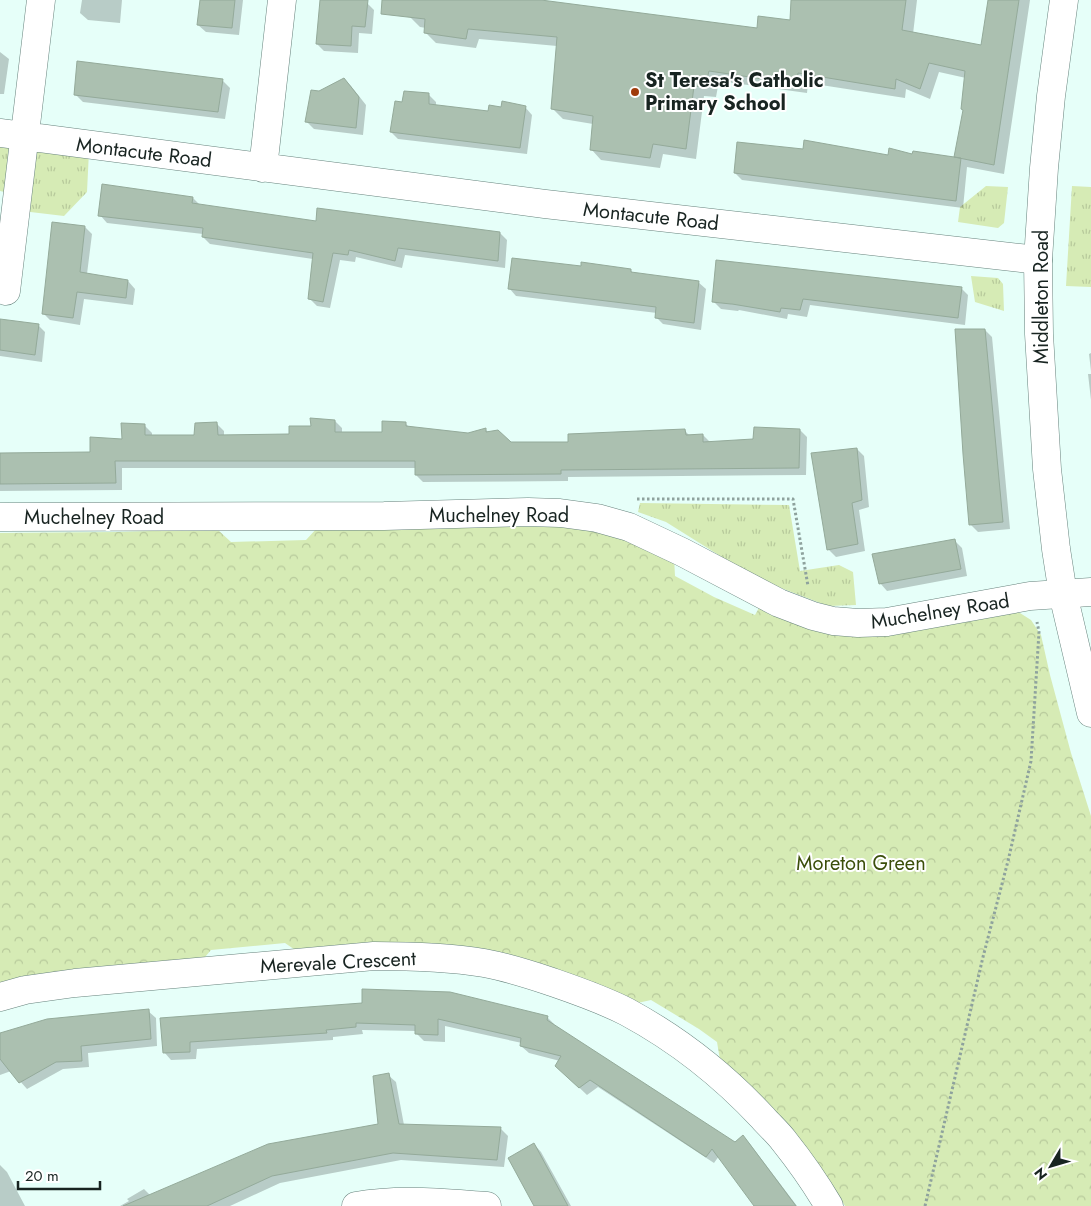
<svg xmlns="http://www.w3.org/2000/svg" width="1091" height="1206" font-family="Jost,sans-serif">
  <defs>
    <pattern id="grass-tufts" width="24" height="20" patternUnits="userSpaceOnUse" patternTransform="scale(1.25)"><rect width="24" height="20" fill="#d6ebb5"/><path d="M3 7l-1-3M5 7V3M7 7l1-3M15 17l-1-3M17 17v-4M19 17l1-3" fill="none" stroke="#b7c99b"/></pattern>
    <pattern id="park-crowns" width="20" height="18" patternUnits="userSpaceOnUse" patternTransform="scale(1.25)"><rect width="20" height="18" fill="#d6ebb5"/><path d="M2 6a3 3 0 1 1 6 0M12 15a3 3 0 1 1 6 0" fill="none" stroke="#b7c99b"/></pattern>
  </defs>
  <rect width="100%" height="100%" fill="#e6fff9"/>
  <!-- grass -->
  <path fill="url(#grass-tufts)" d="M0,137L89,151L87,192L64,216L22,211V196L0,191Z
    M986,186L1008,187L1004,223L998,228L958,222L960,207Z
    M1072,186L1091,187V287L1066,286Z
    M971,276L998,278L1003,284L1004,311L975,302Z
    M640,503L789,505L800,571L839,565L853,572L856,605L828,606L781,588L741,569L666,522L638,512Z"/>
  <!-- park -->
  <path fill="url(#park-crowns)" d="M559,523L614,532L674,557L675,576L714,597L755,615L760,606L784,618L1012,608L1031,620L1041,635L1050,675L1071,753L1091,816V1206H845L831,1183L811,1155L720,1060L717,1042L699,1029L651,1000L633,1004L592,986L301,954L285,943L211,950L200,963L0,988V533L117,532L217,529L231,542L306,540L318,527Z"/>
  <!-- shadow -->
  <path fill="#0003" d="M82,0H122L120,23L88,20L80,13Z
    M201,0H243L239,35L206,32L198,25Z
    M321,0H362L367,3L374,10L372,34L359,33L358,53L324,51L317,44Z
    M413,0H531L758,29L791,21L792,0H917L913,34L982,47L989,0H1030L1004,174L967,167L963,208L742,180L735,173L890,157L914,156L958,159L964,111L962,109L966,78L939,72L930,99L906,89L905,98L808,83L807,93L719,81L716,97L704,96L696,159L663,154L660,168L601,160L591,149L593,124L563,119L552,108L557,46L479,39L476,48L436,43L426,33V28L420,27L410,17Z
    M0,52L9,59L4,94H0Z
    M344,79L351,86L366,105L363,135L314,129L307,122L319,92Z
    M222,80L230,88L225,119L83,102L76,95Z
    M429,95L436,102V106L489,113L503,108L525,107L532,115L527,154L398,139L391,132L403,103Z
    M193,198L200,205L317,222L500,233L507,240L505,268L405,255L402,268L356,257L355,262L340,260L330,308L317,306L310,299L313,259L210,244L203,237V234L107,223L100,215Z
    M85,227L92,234L87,274L128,281L135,289L133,305L84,299L80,325L50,320L43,313Z
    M582,268L630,270L634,274L698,282L706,289L701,330L663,324L656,317L657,313L516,296L509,288Z
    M961,288L968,295L965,325L810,305L807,317L788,314L787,319L739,310L738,311L721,309L713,301Z
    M0,320L38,325L45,332L42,362L0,356Z
    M985,330L992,337L1010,529L978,532L970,524Z
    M1091,353V371L1089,354Z
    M1088,374H1091V400Z
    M335,421L342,428V433H383L405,423L410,428L468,434L486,430L489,433L510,443L569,444L684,430L690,436L703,435L710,442L755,441L800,430L807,437L806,475L568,477V481L423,482L416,475V468H122V490L0,491V454L91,453L123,440L144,425L152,433V436H196L217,424L224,431V436L291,435Z
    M857,449L864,456L869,507L859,510L865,551L836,557L828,549Z
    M955,541L962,548L967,576L887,591L880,583Z
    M148,1011L156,1018L157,1046L88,1053L89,1067L63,1069L27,1089L11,1071L0,1075V1035Z
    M547,1017L554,1024V1026L735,1143L743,1137L750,1144L797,1206H756L719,1156L714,1163L598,1087L587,1095L564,1073L560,1061L529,1053L521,1046L522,1043L445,1026V1042L424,1041L416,1033V1031L362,1030L363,1034L333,1037V1040L197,1049L196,1059L171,1060L164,1052L162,1019Z
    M388,1075L396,1082L404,1125L500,1128L508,1136L504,1167L401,1160L280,1183L230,1206H120L129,1201L127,1199L144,1189L150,1195L380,1125Z
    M534,1144L541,1152L571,1206H535Z
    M0,1165L7,1172L25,1206H0Z"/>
  <!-- building -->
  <path fill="#abc0b0" stroke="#94aa9a" d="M200,0H235L232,28L197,25Z
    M320,0H368L365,27L352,26L351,46L316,44Z
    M382,0H541L757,28L758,16L790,20L791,0H906L902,30L981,45L988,0H1019L994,165L954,157L963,110L961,109L965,71L929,63L920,89L896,79L895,89L798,73L797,84L709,71L705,87L694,86L686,149L653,144L650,158L590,150L593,116L551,109L557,37L468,29L466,39L424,33L425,19L381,14Z
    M77,61L223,79L218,112L74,95Z
    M344,78L359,97L356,128L305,122L311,90L319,91Z
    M404,91L429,93V104L488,111L489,105L501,107L502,101L526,106L520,148L390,132L395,101L402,102Z
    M804,140L888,155L889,148L912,154L913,151L961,158L956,201L734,173L737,142L803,149Z
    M102,184L193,197L192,203L316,221L317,208L500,232L498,261L398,248L395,261L349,250L348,255L333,253L323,302L308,299L313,253L202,237L203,228L98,216Z
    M52,222L85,226L80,272L128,280L126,298L77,292L73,318L42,314Z
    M512,258L581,266V262L631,269V272L699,281L694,323L655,318L656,307L508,289Z
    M716,260L962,287L958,318L803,299L800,310L781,308L780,312L732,304H731L712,302Z
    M0,319L39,324L35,355L0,350Z
    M955,329H985L1003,522L969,525L963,454Z
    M310,418L335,420V432H382V421L406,422V426L468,433L486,428V432L498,430L511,442H568V434L685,429L686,435L703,434V442L753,439L754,427L800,429L799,468L561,470V474L415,475V461H115L116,483L0,484V453L90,452V437L122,439L121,423L145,424V435H194L195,423L217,422L218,435L289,434V426H311Z
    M857,448L862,500L852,503L858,544L827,550L811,453Z
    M955,539L961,569L879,584L872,554Z
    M362,989L450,992L548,1016L547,1020L735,1142L743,1135L796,1206H754L712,1149L706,1157L590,1080L579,1088L555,1066L561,1056L520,1046L521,1038L438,1019V1035L415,1034V1025L356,1023V1027L326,1030L327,1033L190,1042V1052L163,1053L160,1018L362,1003Z
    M149,1009L151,1039L81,1046L82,1061L56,1062L19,1083L0,1059V1033L47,1019Z
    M389,1073L399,1124L501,1127L497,1160L393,1153L272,1176L207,1206H123L268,1144L378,1124L373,1076Z
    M534,1143L568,1206H534L508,1158Z"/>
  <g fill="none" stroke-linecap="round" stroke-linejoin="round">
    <defs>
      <path id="minor" d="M0,133L545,204L1038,260
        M263,168L282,0
        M6,291L41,0
        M0,517L384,516L528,512L560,513L597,518L629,527L682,552L779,603L813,616L833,621L858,623L887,622L1030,596L1091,592
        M0,997L25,990L75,983L374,956C411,956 448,957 484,963C506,967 528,974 549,981C575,990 602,999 627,1012C677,1039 724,1076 763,1118C770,1126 778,1133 784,1141C800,1161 816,1184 829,1206
        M356,1206C400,1198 443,1203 487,1206"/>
      <path id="tertiary" d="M1064,0L1051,96L1044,168L1038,260L1039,334L1047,469L1056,549L1063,594L1091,713"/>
    </defs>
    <!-- minor casing -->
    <use href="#minor" stroke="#67837d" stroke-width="29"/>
    <!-- tertiary casing -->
    <use href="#tertiary" stroke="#67837d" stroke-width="29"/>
    <!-- path -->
    <path stroke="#8ea29d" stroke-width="3" stroke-dasharray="2.5 2.5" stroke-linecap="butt" d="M637,499H793L808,586
      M925,1206L983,957L1008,861L1031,761L1039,632L1037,622"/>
    <!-- minor -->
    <use href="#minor" stroke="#fff" stroke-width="28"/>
    <!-- tertiary -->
    <use href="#tertiary" stroke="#fff" stroke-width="28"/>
  </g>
  <!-- markers -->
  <circle fill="#a03b0a" stroke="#fff" stroke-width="2" cx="635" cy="92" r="5"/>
  <g text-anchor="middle" stroke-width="4" stroke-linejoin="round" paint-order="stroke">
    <!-- poi labels -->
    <g font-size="20" font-weight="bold" fill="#182421" stroke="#fff" text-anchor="start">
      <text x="645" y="87">St Teresa's Catholic<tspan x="645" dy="23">Primary School</tspan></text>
    </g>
    <!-- street labels -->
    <g font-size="20" fill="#182421" stroke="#fff">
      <text transform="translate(144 152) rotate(7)" y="7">Montacute Road</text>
      <text transform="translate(651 216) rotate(6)" y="7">Montacute Road</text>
      <text transform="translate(1041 297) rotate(-90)" y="7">Middleton Road</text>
      <text x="499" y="522">Muchelney Road</text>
      <text x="94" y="524">Muchelney Road</text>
      <text transform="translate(940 611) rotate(-9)" y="7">Muchelney Road</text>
      <text transform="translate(338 962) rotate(-3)" y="7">Merevale Crescent</text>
    </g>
    <!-- park labels -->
    <g font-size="20" fill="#3b4e0a" stroke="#fff">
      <text x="861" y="870">Moreton Green</text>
    </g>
  </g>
  <!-- north arrow -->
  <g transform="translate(1051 1166) rotate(232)" stroke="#ffffff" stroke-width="4" paint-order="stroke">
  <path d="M0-4L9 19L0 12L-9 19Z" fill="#182421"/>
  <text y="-8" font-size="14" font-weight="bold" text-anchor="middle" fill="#182421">N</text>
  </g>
  <!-- scale -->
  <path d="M18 1181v8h82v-8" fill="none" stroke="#182421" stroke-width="2.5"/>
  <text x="25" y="1181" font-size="15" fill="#182421" stroke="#ffffff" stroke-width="4" paint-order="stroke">20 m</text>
</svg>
